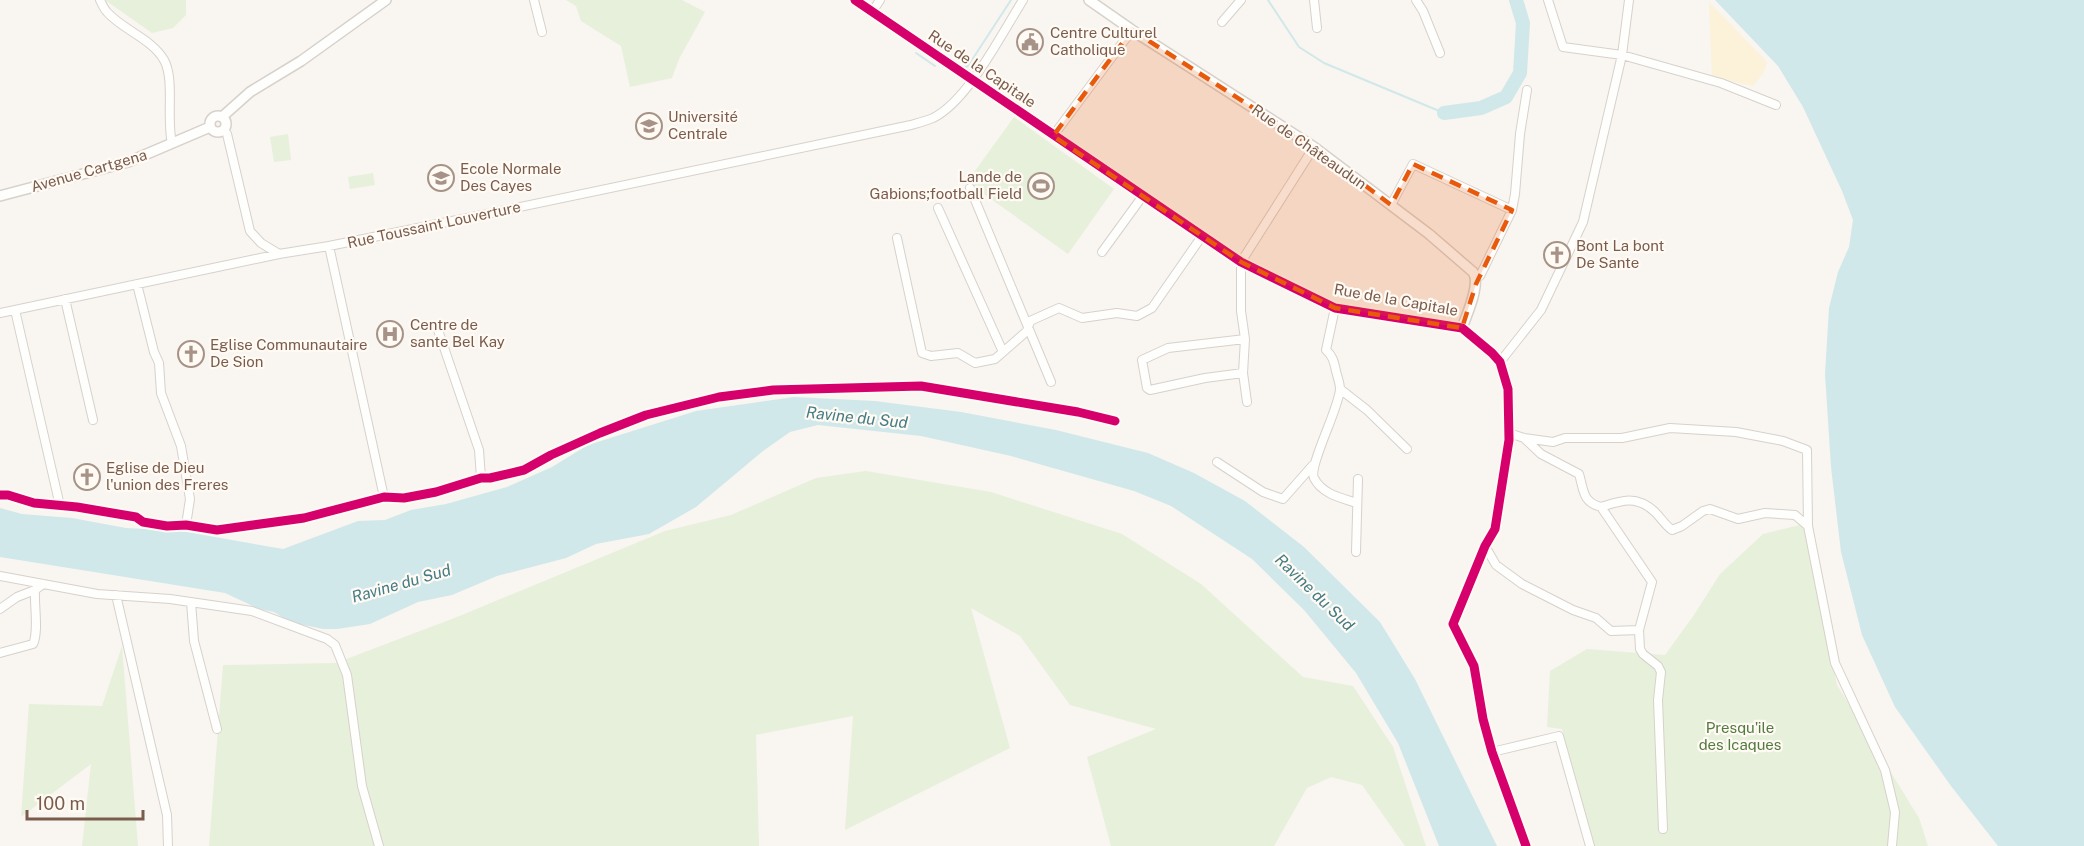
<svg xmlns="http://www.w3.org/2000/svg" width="2084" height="846" font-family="'Public Sans',sans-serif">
  <rect width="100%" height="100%" fill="#f9f5f0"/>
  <!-- green -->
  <path fill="#e7f0db" d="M105,0H186V15L173,28L152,33Z
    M566,0H682L705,12L679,59L672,78L630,87L621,46L581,21L576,6Z
    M1014,117L1114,189L1068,254L967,182Z
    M288,134L291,160L274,162L270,137Z
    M373,173L375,185L350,189L348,177Z
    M866,471L991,492L1122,534L1201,584L1303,677L1353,686L1393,747L1426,846H1405L1362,785L1331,777L1307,788L1274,846H1111L1087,757L1156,729L1070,705L1020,636L971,608L1010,748L845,830L853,716L756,735L759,846H209L223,665L336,663L457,617L665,531L731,515L816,478Z
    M1804,524L1837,685L1919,818L1928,846H1594L1562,729L1547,727L1550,671L1587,649L1665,655L1694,615L1720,574L1763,534Z
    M122,646L138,846H82L91,764L21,817L29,704L102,706Z"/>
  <!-- sand -->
  <path fill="#fbf2d9" d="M1709,2L1767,62L1764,72L1753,86L1712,77Z"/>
  <!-- water -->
  <path fill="#d0e8ea" d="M1715,0H2084V846H1998L1951,786L1895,707L1862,635L1841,552L1831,467L1825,374L1829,308L1838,272L1849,247L1853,220L1842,191L1803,107L1778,66Z
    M794,397L875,401L961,412L1056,430L1148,453L1194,473L1245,501L1304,547L1380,622L1415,679L1497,846H1439L1398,743L1356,673L1304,610L1252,559L1171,506L1134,491L1011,456L921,436L818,425L790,432L763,451L696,507L649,534L596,544L566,558L497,576L452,595L418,602L370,624L337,629H323L290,622L274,612L259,609L225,593L0,557V508L22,514L72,518L126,528L181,531L283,549L358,521L385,520L411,510L446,504L507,487L552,467L588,445L696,411Z"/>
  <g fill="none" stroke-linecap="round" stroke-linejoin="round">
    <!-- stream -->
    <path stroke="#d0e8ea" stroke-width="2" d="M864,0L872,6
      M1268,0L1299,47L1324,63L1444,113
      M1131,36L1228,97
      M916,53L935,66
      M963,68L968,66L1011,0"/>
    <!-- river -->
    <path stroke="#d0e8ea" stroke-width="14" d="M1444,113L1481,108L1506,97L1520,73L1523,23L1516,0"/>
    <defs>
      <path id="minor" d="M100,0C102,4 104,9 107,12C123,30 152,39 164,60C175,79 166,120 172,143
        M534,0L542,32
        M1314,0L1317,28
        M1416,0L1423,11L1440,53
        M1548,0L1563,47L1622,55L1721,83L1776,105
        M872,12L880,0
        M1222,22L1241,0
        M224,129L227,134L250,231L261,243L279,254
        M1053,136L1132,30
        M970,188L1051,382
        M1391,205L1413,164L1512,210
        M938,208L1003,352
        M897,238L922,353L931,356L958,353L975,363L995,359L1027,331L1030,321L1059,308L1082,318L1117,313L1137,316L1152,308L1202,236
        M329,246L384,497
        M1102,252L1142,197
        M1476,276H1480L1512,210L1515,194L1520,134L1527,90
        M137,284L154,352L159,363L161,393L181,446L190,499L186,525
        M65,299L93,420
        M1335,308L1326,350C1333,356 1334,362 1336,371C1337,376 1340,383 1340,389C1339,409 1308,466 1314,478C1322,494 1341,498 1357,503
        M15,310L60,506
        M0,313L279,254L329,246L477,216L911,125C918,123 926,121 933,118C968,101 1002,33 1023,0
        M437,327L479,450L481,478
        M1500,362L1541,310L1583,222L1622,55L1629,0
        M1243,373L1205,378L1150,390L1147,388L1142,360L1168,348L1245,339
        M1340,389L1367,410L1407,449
        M1247,402L1243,373L1245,339L1241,311V262L1314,147
        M1509,433L1524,438L1553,442L1565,438H1622L1670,428L1736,432L1783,441L1807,450L1808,526L1835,663L1885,770L1895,812L1892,846
        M1524,438L1541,454L1579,474C1584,490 1582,502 1601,507C1622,500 1637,495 1655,512C1661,518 1665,525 1672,530L1682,526L1703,511L1710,509L1738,519L1765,513L1795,515L1808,526
        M1217,462L1263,492L1283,499L1313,465
        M0,495H8L34,503L77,507L136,517L143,522L167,526L186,525L217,530L304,518L384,497L404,498L436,492L481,478H490L524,470L551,455L600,433L646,415L719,397L773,390L921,386L1078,412L1115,421
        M1601,507L1652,582L1639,630L1640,649L1643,654L1658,666L1661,672L1658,700L1663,829
        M1485,546L1496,565L1522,584L1573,610L1596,618L1611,631L1639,630
        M1356,552L1358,479
        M0,576L97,594L170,599L252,611L327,639L335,645L347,675L362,786L379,846
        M116,595L167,815L168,846
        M191,602L194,641L217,729
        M0,609L17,597L35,590
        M0,653L33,644C39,632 34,605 35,590L43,584
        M1492,752L1559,736L1590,846"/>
      <path id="tertiary" d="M855,0L1241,262L1335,308L1462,328L1492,353L1500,362L1508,389L1509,440L1495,529L1485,546L1453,624L1474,666L1483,719L1492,752L1526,846
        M1089,0L1132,30L1314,147L1429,234L1473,272C1481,284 1467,314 1462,328
        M210 124a8 8 0 1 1 16 0a8 8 0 1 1-16 0Z
        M222,117L250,92L301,61L386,0
        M0,196L128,162L210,127"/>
    </defs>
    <!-- minor casing -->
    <use href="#minor" stroke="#d7d1cb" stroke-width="10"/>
    <!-- tertiary casing -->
    <use href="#tertiary" stroke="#d7d1cb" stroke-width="12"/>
    <!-- minor -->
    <use href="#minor" stroke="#fefefd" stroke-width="8"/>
    <!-- tertiary -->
    <use href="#tertiary" stroke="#fefefd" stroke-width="9"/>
    <defs>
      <path id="cycleway" d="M855,0L1241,262L1335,308L1462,328L1492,353L1500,362L1508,389L1509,440L1495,529L1485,546L1453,624L1474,666L1483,719L1492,752L1526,846
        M0,495H8L34,503L77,507L136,517L143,522L167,526L186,525L217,530L304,518L384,497L404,498L436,492L481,478H490L524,470L551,455L600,433L646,415L719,397L773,390L921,386L1078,412L1115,421"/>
    </defs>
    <!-- cycleway casing -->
    <use href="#cycleway" stroke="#fffaf3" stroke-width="13"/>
    <!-- cycleway -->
    <use href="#cycleway" stroke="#d6006c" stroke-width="9"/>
  </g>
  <!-- marked area -->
  <path fill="#e8590c" fill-opacity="0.2" stroke="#e8590c" stroke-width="4.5" stroke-dasharray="12 8" stroke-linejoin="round" d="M1132,30L1314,147L1391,205L1413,164L1512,210L1476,284L1462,328L1335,308L1241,262L1053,136Z"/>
  <!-- icons -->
  <defs>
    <symbol id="civic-ring" viewBox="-11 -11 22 22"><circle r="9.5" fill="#fffaf3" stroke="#a69286" stroke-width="1.5"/><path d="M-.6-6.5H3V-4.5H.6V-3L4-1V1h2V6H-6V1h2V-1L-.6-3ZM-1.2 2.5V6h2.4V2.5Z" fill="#a69286"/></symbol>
    <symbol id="university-ring" viewBox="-11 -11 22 22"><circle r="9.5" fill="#fffaf3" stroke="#a69286" stroke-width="1.5"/><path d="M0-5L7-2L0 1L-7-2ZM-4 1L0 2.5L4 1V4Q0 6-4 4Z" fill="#a69286"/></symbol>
    <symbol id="stadium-ring" viewBox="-11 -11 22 22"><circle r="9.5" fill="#fffaf3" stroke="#a69286" stroke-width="1.5"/><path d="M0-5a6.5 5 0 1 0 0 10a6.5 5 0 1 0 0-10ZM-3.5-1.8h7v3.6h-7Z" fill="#a69286"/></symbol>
    <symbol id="church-ring" viewBox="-11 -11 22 22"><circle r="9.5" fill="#fffaf3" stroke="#a69286" stroke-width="1.5"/><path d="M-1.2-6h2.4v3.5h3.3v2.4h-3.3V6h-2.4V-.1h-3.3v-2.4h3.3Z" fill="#a69286"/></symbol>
    <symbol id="hospital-ring" viewBox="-11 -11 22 22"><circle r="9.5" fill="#fffaf3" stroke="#a69286" stroke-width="1.5"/><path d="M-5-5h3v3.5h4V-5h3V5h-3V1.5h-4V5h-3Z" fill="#a69286"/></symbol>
  </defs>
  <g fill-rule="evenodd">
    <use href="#civic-ring" x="1015" y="27" width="30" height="30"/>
    <use href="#university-ring" x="634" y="111" width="30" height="30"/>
    <use href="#university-ring" x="426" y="163" width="30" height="30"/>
    <use href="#stadium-ring" x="1026" y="171" width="30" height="30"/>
    <use href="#church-ring" x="1542" y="240" width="30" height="30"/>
    <use href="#hospital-ring" x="375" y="319" width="30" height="30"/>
    <use href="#church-ring" x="176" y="339" width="30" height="30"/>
    <use href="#church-ring" x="72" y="462" width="30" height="30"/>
  </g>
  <g text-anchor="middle" stroke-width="4.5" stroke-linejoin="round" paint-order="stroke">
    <!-- poi labels -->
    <g font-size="15" fill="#7a5c4d" stroke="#fffaf3" text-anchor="start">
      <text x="1050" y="38">Centre Culturel<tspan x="1050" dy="17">Catholique</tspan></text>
      <text x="668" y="122">Université<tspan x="668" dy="17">Centrale</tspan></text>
      <text x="460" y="174">Ecole Normale<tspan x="460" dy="17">Des Cayes</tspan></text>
      <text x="1022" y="182" text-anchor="end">Lande de<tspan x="1022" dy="17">Gabions;football Field</tspan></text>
      <text x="1576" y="251">Bont La bont<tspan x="1576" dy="17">De Sante</tspan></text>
      <text x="410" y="330">Centre de<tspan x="410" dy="17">sante Bel Kay</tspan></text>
      <text x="210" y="350">Eglise Communautaire<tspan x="210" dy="17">De Sion</tspan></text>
      <text x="106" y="473">Eglise de Dieu<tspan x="106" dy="17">l'union des Freres</tspan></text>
    </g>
    <!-- street labels -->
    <g font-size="15" fill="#7a5c4d" stroke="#fffaf3">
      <text transform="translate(982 69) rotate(34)" y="5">Rue de la Capitale</text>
      <text transform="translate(1309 147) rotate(35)" y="5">Rue de Châteaudun</text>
      <text transform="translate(89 171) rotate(-16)" y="5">Avenue Cartgena</text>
      <text transform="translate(434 225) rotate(-12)" y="5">Rue Toussaint Louverture</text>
      <text transform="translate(1396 300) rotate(10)" y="5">Rue de la Capitale</text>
    </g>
    <!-- park labels -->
    <g font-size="15" fill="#537a41" stroke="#fffaf3">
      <text x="1740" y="733">Presqu'ile<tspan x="1740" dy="17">des Icaques</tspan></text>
    </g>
    <!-- water labels -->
    <g font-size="16" font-style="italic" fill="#437c86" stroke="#fffaf3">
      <text transform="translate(857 417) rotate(6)" y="6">Ravine du Sud</text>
      <text transform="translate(401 583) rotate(-16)" y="6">Ravine du Sud</text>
      <text transform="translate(1315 592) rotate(44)" y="6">Ravine du Sud</text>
    </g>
  </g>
  <!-- scale -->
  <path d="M27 810v9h116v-9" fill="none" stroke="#7a5c4d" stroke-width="3"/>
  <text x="36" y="810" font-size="18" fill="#7a5c4d" stroke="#fffaf3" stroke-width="4.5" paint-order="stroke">100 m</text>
</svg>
